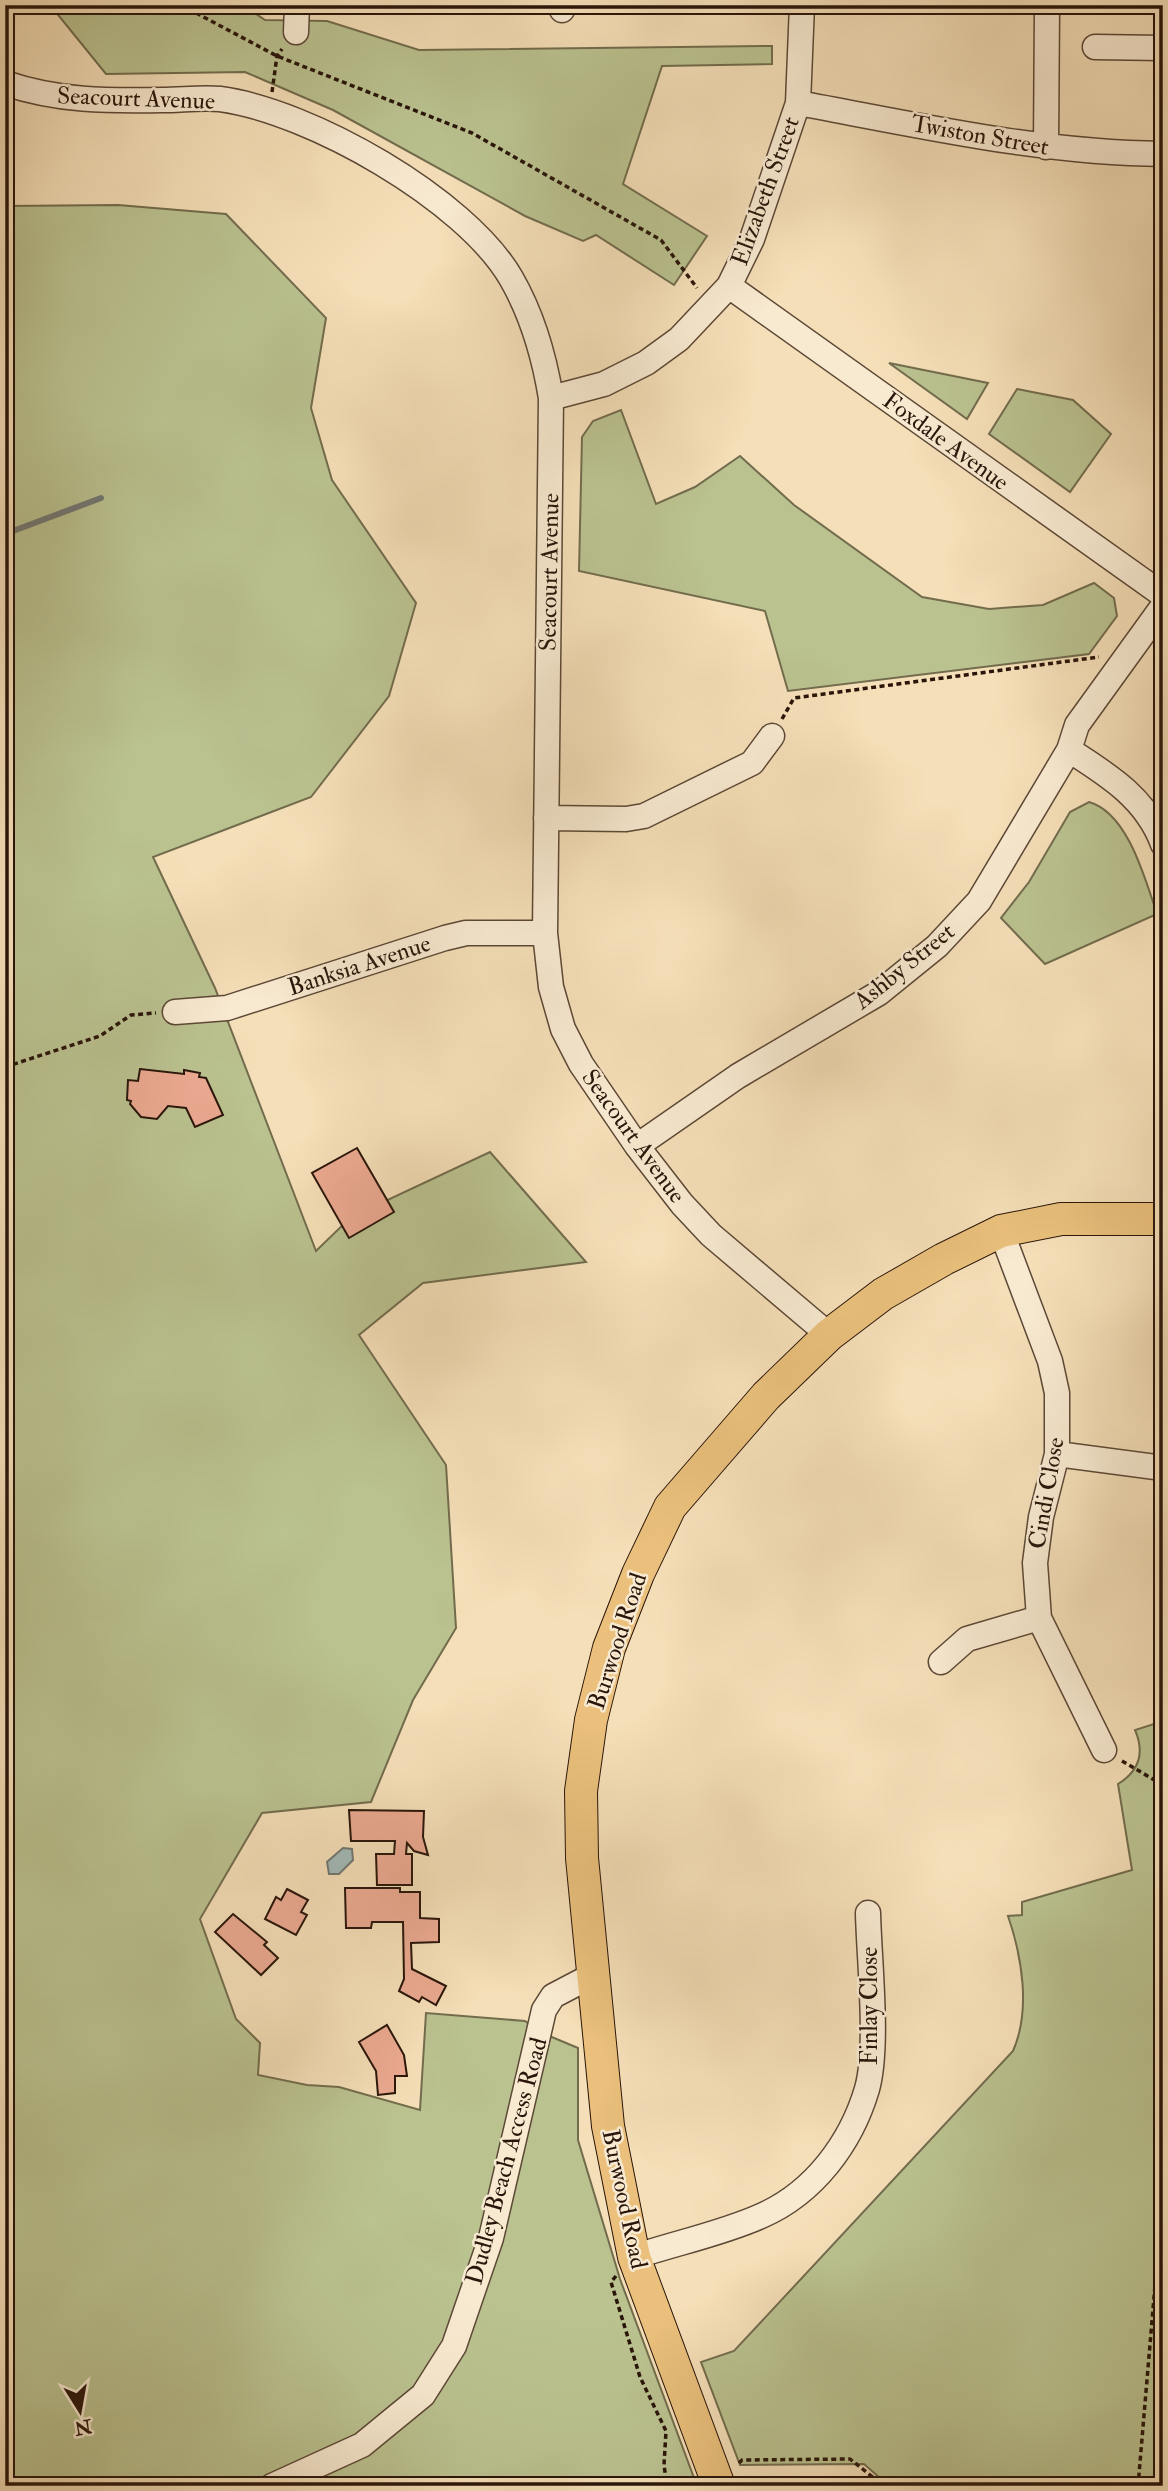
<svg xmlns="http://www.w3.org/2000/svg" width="1168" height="2491" font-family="'IM FELL Double Pica',serif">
  <rect width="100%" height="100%" fill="#f5dfb8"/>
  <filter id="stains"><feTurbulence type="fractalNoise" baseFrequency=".00286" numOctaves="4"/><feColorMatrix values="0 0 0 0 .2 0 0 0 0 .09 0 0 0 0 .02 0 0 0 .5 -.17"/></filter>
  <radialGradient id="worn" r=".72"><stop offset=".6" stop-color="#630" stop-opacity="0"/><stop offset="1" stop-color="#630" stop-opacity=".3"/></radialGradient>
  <!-- green -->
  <path fill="#bac290" stroke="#726c4d" stroke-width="2" d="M50,5H243L265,20L327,21L419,50L772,46V64L662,66L623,184L707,236L674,285L596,235L583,241L525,216L333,110L245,72L106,74Z
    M118,205L226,214L326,318L311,408L332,480L416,603L389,696L311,797L153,857L215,988L316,1251L351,1217L490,1152L586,1262L423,1283L359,1335L446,1465L456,1628L413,1700L371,1802L262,1813L200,1919L236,2019L260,2043L258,2075L307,2085L339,2087L420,2110L426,2013L525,2021L540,2032L578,2048V2140L620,2279L697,2486H5V206Z
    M889,363L988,383L967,419Z
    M1017,389L1073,400L1111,434L1070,492L989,434Z
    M621,410L656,504L695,487L740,456L794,505L922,597L989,609L1043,605L1094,583L1114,598L1117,616L1089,654L788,691L765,611L579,571L582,437L593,421Z
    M1089,802C1128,813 1145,879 1157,914L1045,964L1001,918L1029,882L1070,812Z
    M1163,1721V2486H889L864,2464L740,2465L701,2362L734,2351L1013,2051C1031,2010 1022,1957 1008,1916L1022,1915V1902L1132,1870L1118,1784C1139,1771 1145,1753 1135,1730Z"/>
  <!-- water -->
  <path fill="#a2baba" stroke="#727874" stroke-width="2" d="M343,1848L352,1849L353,1860L339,1874H329L327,1862Z"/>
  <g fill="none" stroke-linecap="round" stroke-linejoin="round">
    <!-- stream -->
    <path stroke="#727874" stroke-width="6" d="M5,534L101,498"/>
  </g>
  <!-- building -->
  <path fill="#ecaa92" stroke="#29150a" stroke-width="2" d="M140,1069L184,1074V1070L200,1073L199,1077L206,1078L223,1115L195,1127L186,1108L168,1106L157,1119L141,1117L130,1104L131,1101L127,1100L128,1080L138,1081Z
    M357,1148L394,1212L349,1238L312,1173Z
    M349,1810L424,1811L423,1837L428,1855L414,1851L407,1843L406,1854H412V1885H377L376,1854H394L395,1841H351Z
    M345,1888H400V1892H420V1918L439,1919V1942L411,1943L412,1969L446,1986L436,2005L422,1997L419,2002L399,1991L404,1979L403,1922H372L371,1928H346Z
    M287,1889L308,1900L301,1912L307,1915L296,1935L265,1919L276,1897L281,1900Z
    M233,1914L267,1942L264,1945L278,1958L261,1975L215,1932Z
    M387,2025L404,2055L407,2076H395V2093L378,2095L376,2071L359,2042Z"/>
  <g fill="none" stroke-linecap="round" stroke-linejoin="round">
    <defs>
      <path id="minor" d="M562,10V5
        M296,32L297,5
        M1095,47L1163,48
        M5,83C57,101 108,101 162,100C181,100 202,97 220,99C310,111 465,199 511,278C533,316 544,355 551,398L545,933L551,987L563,1029L581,1064L637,1146L682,1204L711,1235L829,1335
        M798,103C919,125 1039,153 1163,154
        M1046,147L1047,5
        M729,286L1163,595
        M551,398L604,384L646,363L679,339L729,286L752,239L798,103L802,5
        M1069,750C1108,775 1146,798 1163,844
        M546,818L626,819L644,816L752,763L772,736
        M175,1012L227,1008L445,938L466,933H545
        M637,1146L738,1076L879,993L937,946L979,901L1069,750L1077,725L1163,606
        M1001,1231L1050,1361L1057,1393V1454L1041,1517L1035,1563L1039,1618L1104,1750
        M1057,1454L1163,1468
        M941,1662L967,1639L1039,1618
        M634,2257C675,2243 721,2234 761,2216C814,2193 851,2143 867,2089C879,2046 869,1960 868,1913
        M272,2486L362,2445L423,2395L454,2346L491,2238L544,2010L553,1996L593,1975"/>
      <path id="major" d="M719,2486L634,2257L608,2126L582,1858L581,1791L591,1720L609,1648L638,1574L670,1507L766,1396L829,1335L883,1294L944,1259L1001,1231L1061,1219H1163"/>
    </defs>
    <!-- minor casing -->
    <use href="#minor" stroke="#5c4836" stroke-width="27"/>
    <!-- major casing -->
    <use href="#major" stroke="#29150a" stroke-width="34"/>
    <!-- path -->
    <path stroke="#29150a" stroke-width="3.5" stroke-dasharray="5 3.5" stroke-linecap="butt" d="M181,5L277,56L472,133L661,240L697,288
      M272,92L277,56L282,49
      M782,719L794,698L1099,657
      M5,1067L100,1036L131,1015L156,1013
      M1122,1761L1163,1785
      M616,2276L611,2282L640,2377L666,2431L664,2465L667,2486
      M739,2463L742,2460L850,2459L884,2486
      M1138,2486L1163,2191"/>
    <!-- minor -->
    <use href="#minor" stroke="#f8ead1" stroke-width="24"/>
    <!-- major -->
    <use href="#major" stroke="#eac07c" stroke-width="32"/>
  </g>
  <g text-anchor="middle" stroke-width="5" stroke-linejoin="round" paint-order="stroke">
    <!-- street labels -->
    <g font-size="24" fill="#29150a" stroke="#f8ead1">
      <text transform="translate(136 98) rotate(2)" y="8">Seacourt Avenue</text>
      <text transform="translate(980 135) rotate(10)" y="8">Twiston Street</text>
      <text transform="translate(765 191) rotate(-70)" y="8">Elizabeth Street</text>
      <text transform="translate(946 441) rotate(36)" y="8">Foxdale Avenue</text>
      <text transform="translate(549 572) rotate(-89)" y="8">Seacourt Avenue</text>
      <text transform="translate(359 965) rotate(-18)" y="8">Banksia Avenue</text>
      <text transform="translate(904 966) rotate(-39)" y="8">Ashby Street</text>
      <text transform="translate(634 1136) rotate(54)" y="8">Seacourt Avenue</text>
      <text transform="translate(1046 1493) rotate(-80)" y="8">Cindi Close</text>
      <text transform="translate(617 1641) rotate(-72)" y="8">Burwood Road</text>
      <text transform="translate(869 2006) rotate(-90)" y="8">Finlay Close</text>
      <text transform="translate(506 2161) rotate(-75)" y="8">Dudley Beach Access Road</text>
      <text transform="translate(625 2199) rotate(78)" y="8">Burwood Road</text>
    </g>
  </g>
  <!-- margin -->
  <rect width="1168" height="2491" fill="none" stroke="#f5dfb8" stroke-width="28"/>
  <rect x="7" y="7" width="1154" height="2477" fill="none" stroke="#29150a" stroke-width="3.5"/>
  <rect x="14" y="14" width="1140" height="2463" fill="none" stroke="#29150a" stroke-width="2"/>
  <!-- north arrow -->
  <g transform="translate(80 2411) rotate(169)" stroke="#f8ead1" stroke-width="5" paint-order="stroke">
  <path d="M0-5L12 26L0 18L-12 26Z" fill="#29150a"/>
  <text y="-10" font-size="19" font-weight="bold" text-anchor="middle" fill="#29150a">N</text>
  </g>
  <rect width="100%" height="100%" filter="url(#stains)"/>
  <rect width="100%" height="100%" fill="url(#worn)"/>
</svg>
